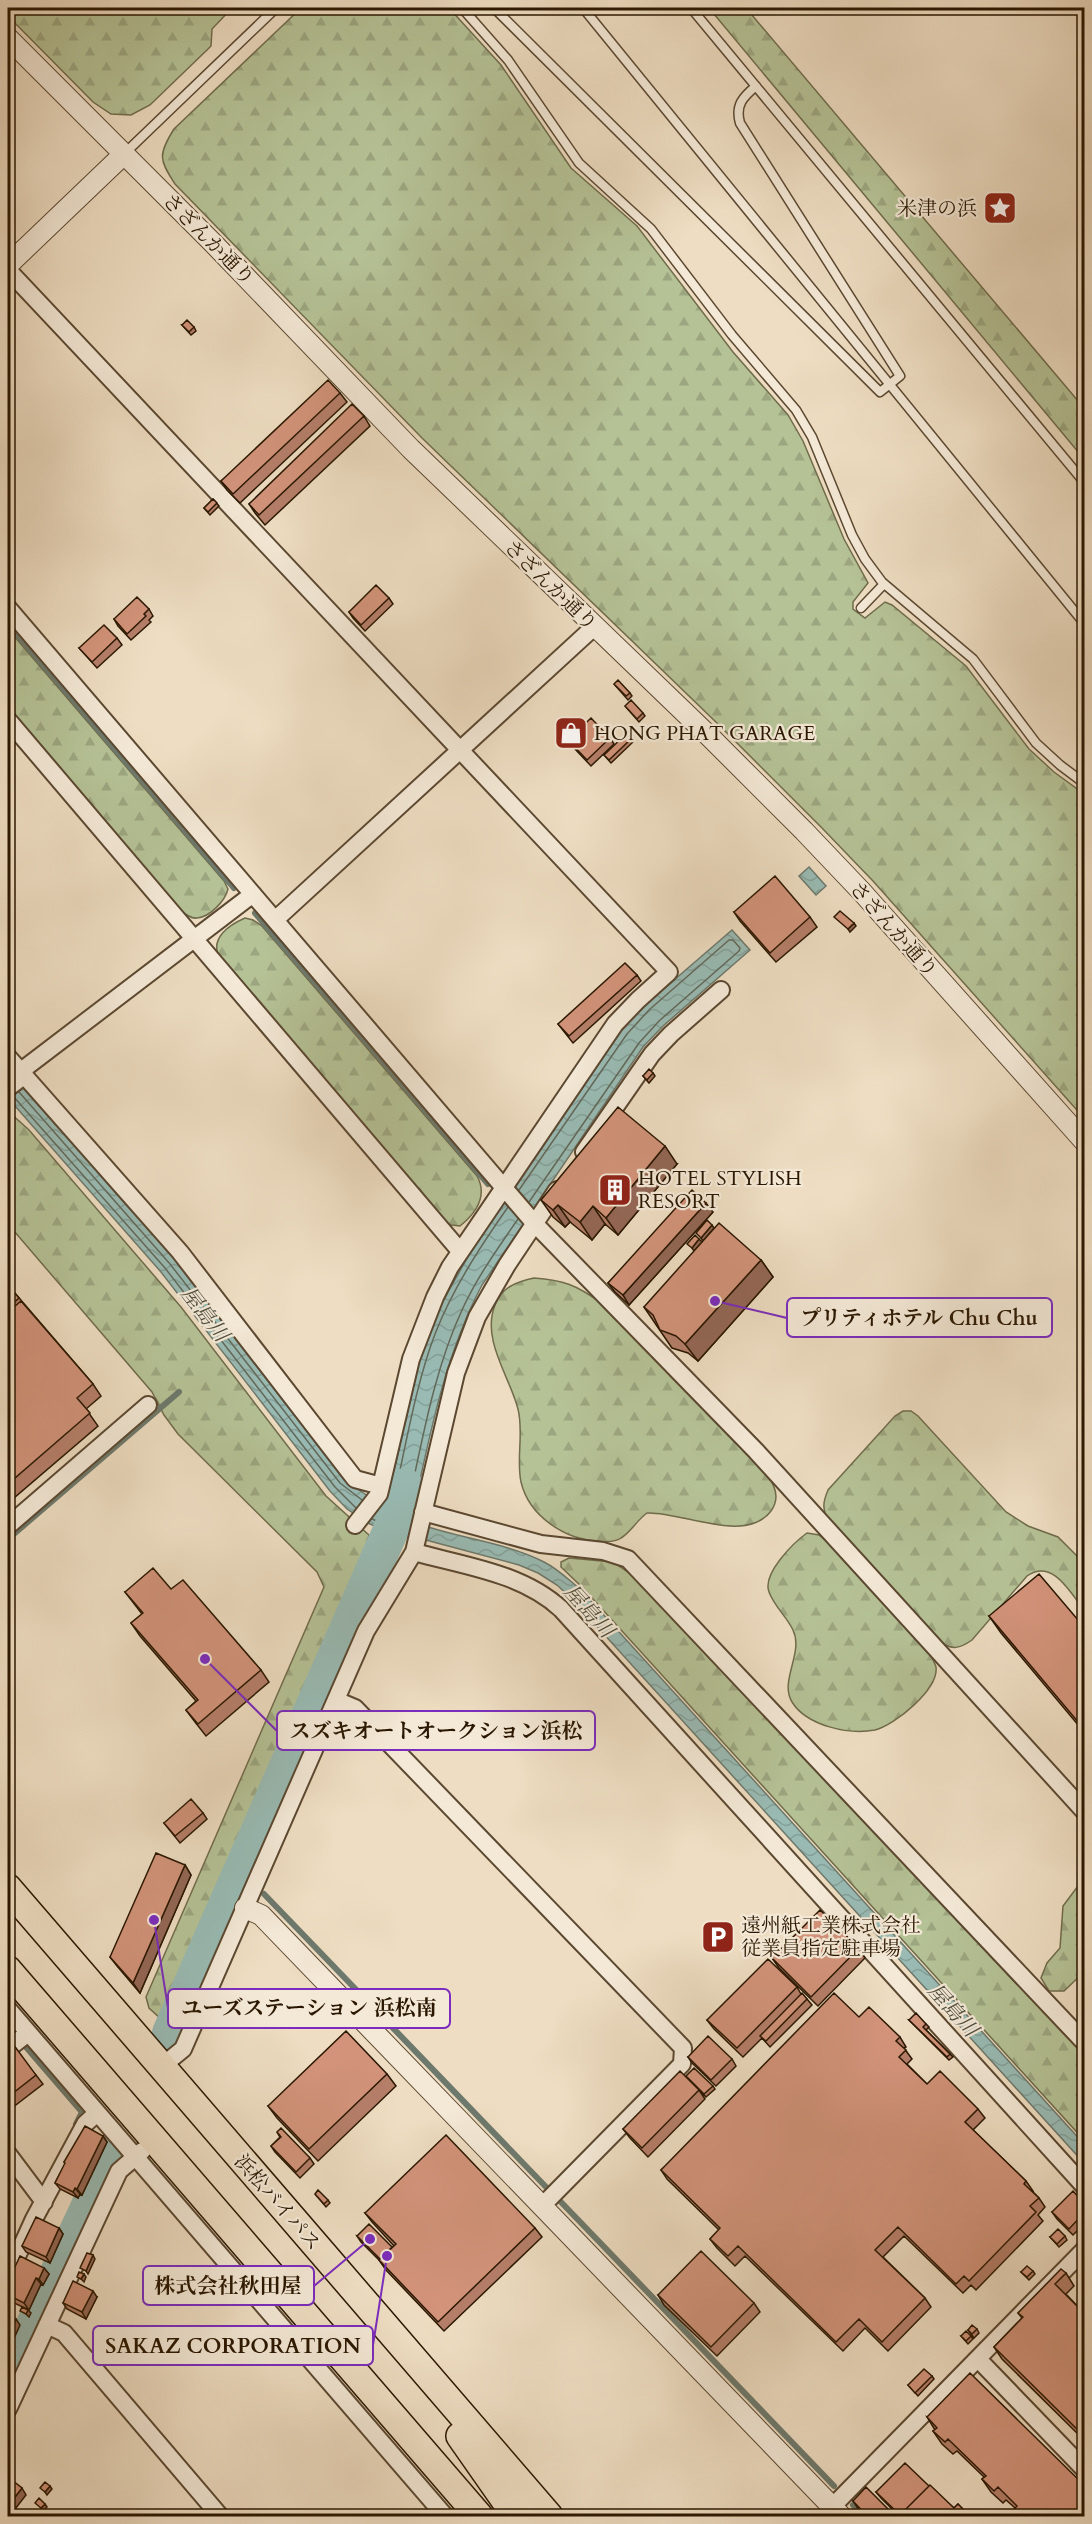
<svg xmlns="http://www.w3.org/2000/svg" width="1092" height="2524" font-family="Cardo,'Noto Serif JP',serif">
  <defs>
    <pattern id="forest-firs" width="22" height="20" patternUnits="userSpaceOnUse" patternTransform="scale(1.5)"><rect width="22" height="20" fill="#b5c296"/><path d="M5 1l3.5 6h-7zM16 11l3.5 6h-7z" fill="#9ca680"/></pattern>
    <pattern id="water-waves" width="16" height="10" patternUnits="userSpaceOnUse" patternTransform="scale(1.5)"><rect width="16" height="10" fill="#99bbb4"/><path d="M0 5q4-4 8 0t8 0" fill="none" stroke="#84a099"/></pattern>
  </defs>
  <rect width="100%" height="100%" fill="#eeddc2"/>
  <filter id="stains"><feTurbulence type="fractalNoise" baseFrequency=".00333" numOctaves="4"/><feColorMatrix values="0 0 0 0 .2 0 0 0 0 .09 0 0 0 0 .02 0 0 0 .5 -.17"/></filter>
  <radialGradient id="worn" r=".72"><stop offset=".6" stop-color="#630" stop-opacity="0"/><stop offset="1" stop-color="#630" stop-opacity=".3"/></radialGradient>
  <!-- forest -->
  <path fill="url(#forest-firs)" stroke="#706c4c" stroke-width="1.5" d="M8,8H232L212,29L211,46L207,50L150,105L131,115L111,114L93,102L8,16Z
    M301,8H449L501,65L571,168L637,226L733,352L788,415L803,441L844,539L868,583L853,602V609L865,618L885,602L892,605L966,666L1029,749L1054,772L1084,794V1118L873,881L822,828L719,725L422,438L175,184C159,160 158,154 174,129Z
    M709,8H746L1084,408V459Z
    M8,629L224,881L228,889C225,901 210,917 197,918C191,919 185,914 180,910L8,708Z
    M245,918L253,920L261,925L477,1176C488,1196 476,1213 460,1226L451,1225L444,1220L219,957C210,938 229,925 245,918Z
    M8,1111L29,1130L181,1307L326,1496L369,1535L370,1554L169,2013L160,2018L149,2008L146,1997L324,1587L317,1572L178,1434L164,1415L152,1392L8,1224Z
    M534,1278C563,1280 577,1285 601,1303L750,1456C764,1472 786,1490 771,1511C746,1545 681,1511 647,1513C637,1520 631,1532 621,1538C615,1542 606,1542 599,1541C565,1540 529,1516 521,1482C516,1459 524,1433 518,1409C510,1377 481,1340 495,1305C502,1287 516,1282 534,1278Z
    M903,1411H911L918,1416L1006,1512L1028,1526L1058,1537L1084,1563V1610C1070,1592 1052,1558 1027,1576L972,1640C959,1649 953,1650 940,1642L828,1520C822,1508 823,1502 828,1490L895,1416Z
    M807,1533L819,1535L831,1545L930,1654C932,1658 935,1663 936,1667C939,1689 895,1725 875,1730C849,1735 807,1726 792,1702C779,1681 804,1653 793,1630C787,1617 774,1606 769,1592C762,1574 793,1543 807,1533Z
    M569,1558L613,1562L632,1575L1084,2055V2140L583,1588L561,1567V1562Z
    M1084,1878V1972L1064,1991H1049L1041,1978L1047,1963L1060,1948L1063,1906Z"/>
  <!-- water -->
  <path fill="url(#water-waves)" stroke="#6d796c" stroke-width="1.5" d="M809,867L826,886L816,895L799,876Z
    M732,930L750,950L663,1026L643,1047L482,1285C443,1359 429,1440 411,1521C453,1538 503,1541 544,1562C558,1569 569,1580 581,1590L1084,2144V2163L572,1599L557,1585L538,1573L519,1565L422,1539L389,1533L368,1523L347,1509L330,1491L161,1272L8,1098V1071L175,1260L344,1480L380,1504L387,1501L419,1362L443,1301L475,1244L622,1030L644,1006Z"/>
  <g fill="none" stroke-linecap="round" stroke-linejoin="round">
    <!-- shore -->
    <path stroke="#62695a" stroke-width="1.5" d="M19,1092L170,1264L340,1483L362,1500
      M13,1096L165,1268L335,1487L356,1508
      M519,1190L627,1034L649,1010L729,940H733L740,948L739,951L659,1021L639,1043L529,1202
      M379,1510L389,1507L393,1502C406,1446 415,1387 435,1334C453,1288 480,1247 508,1207
      M372,1519L391,1527L406,1528L405,1519C421,1449 432,1375 462,1310C477,1277 498,1248 518,1219"/>
    <!-- stream -->
    <path stroke="#6d796c" stroke-width="6" d="M8,624L234,888
      M255,913L488,1184
      M8,1539L179,1392
      M242,1870L246,1875
      M264,1894L547,2188
      M8,2026L14,2033
      M26,2047L82,2112L76,2124
      M560,2201L834,2486
      M8,2257L15,2241
      M853,2505L864,2516"/>
    <!-- river -->
    <path stroke="#99bbb4" stroke-width="36" d="M170,2033L393,1525L405,1486
      M8,2380L114,2152"/>
    <defs>
      <path id="service" d="M462,8L508,60L579,163L651,229L732,335L796,410L812,437L852,535L865,559L882,582L973,659L1036,743L1060,765L1084,783
        M494,8L880,392L900,376L740,123C735,105 743,97 756,86
        M583,8L1084,623
        M691,8L1084,482
        M124,154L276,8
        M861,608L884,584"/>
      <path id="minor" d="M8,270L669,972L638,1000L615,1024L450,1267L435,1297L411,1359L381,1486L355,1479L180,1252L8,1057
        M8,608L535,1224L756,1451L1084,1811
        M8,720L460,1251
        M275,920L594,627
        M21,1071L253,894
        M8,1088L25,1075
        M584,1152L652,1054L671,1034L721,990
        M423,1512L541,1544L603,1551L628,1559L1084,2042
        M355,1525L379,1494L381,1486
        M8,1526L148,1405
        M414,1552C465,1566 522,1573 561,1609L1084,2186
        M336,1700L355,1708L683,2048L682,2064L542,2206
        M8,2009L445,2516
        M8,2049L28,2033
        M161,2067L183,2049L366,1631L414,1552L456,1373L477,1317L507,1265L557,1190
        M8,2154L44,2202
        M8,2276L34,2219L85,2124L97,2113
        M47,2325L64,2333L220,2516
        M978,2359L1084,2469
        M8,2409L119,2171L142,2151
        M832,2507L1084,2250"/>
      <path id="tertiary" d="M8,38L213,243L411,449L708,735L804,831L862,892L1084,1141
        M8,265L124,154
        M245,1908L261,1915L841,2516"/>
      <path id="trunk" d="M8,1888L549,2516
        M8,1970L479,2516
        M460,2436L516,2516"/>
    </defs>
    <!-- service casing -->
    <use href="#service" stroke="#5b4831" stroke-width="11"/>
    <!-- minor casing -->
    <use href="#minor" stroke="#5b4831" stroke-width="20"/>
    <!-- tertiary casing -->
    <use href="#tertiary" stroke="#5b4831" stroke-width="22"/>
    <!-- trunk casing -->
    <use href="#trunk" stroke="#2a1701" stroke-width="30"/>
    <!-- service -->
    <use href="#service" stroke="#f4e9d7" stroke-width="8"/>
    <!-- minor -->
    <use href="#minor" stroke="#f4e9d7" stroke-width="16"/>
    <!-- tertiary -->
    <use href="#tertiary" stroke="#f4e9d7" stroke-width="20"/>
    <!-- trunk -->
    <use href="#trunk" stroke="#eeddc2" stroke-width="27"/>
  </g>
  <!-- wall -->
  <path fill="#b57e69" stroke="#2a1701" stroke-width="1.5" d="M182,325L194,327L196,331L191,335Z
    M340,393L347,402L240,503L227,490L221,481Z
    M364,416L370,426L265,525L255,513L249,504Z
    M213,499L219,506L210,515L204,508Z
    M389,598L393,604L365,631L353,618L349,612Z
    M149,609L153,616L149,620L151,622L131,640L118,626L114,619Z
    M117,638L122,645L97,668L79,648Z
    M614,684L630,693L632,696L628,700Z
    M625,706L643,713L645,716L639,722Z
    M579,729L610,738L614,744L591,766L557,730Z
    M631,739L633,742L611,763L604,755Z
    M734,912L810,917L817,927L776,962L740,921Z
    M637,975L641,981L573,1043L558,1024Z
    M653,1073L655,1076L649,1083L643,1076Z
    M677,1164L618,1235L605,1224L592,1240L570,1222L565,1227L553,1217L541,1200Z
    M713,1212L629,1305L615,1292L608,1283Z
    M761,1260L773,1277L698,1361L688,1353L672,1348L644,1307Z
    M8,1285L93,1384L101,1396L86,1409L98,1426L8,1503Z
    M171,1589L261,1670L269,1682L206,1736L195,1722L186,1710L196,1701L140,1636L131,1623L142,1614L125,1592Z
    M989,1616L1084,1627V1732L1001,1633Z
    M203,1813L207,1819L180,1843L164,1823Z
    M185,1865L191,1875L140,1993L117,1966L110,1957Z
    M859,1948L865,1958L818,2006L779,1968L772,1958Z
    M797,1987L801,1994L807,1999L812,2005L770,2047L762,2038L743,2057L714,2029L707,2020Z
    M859,2017L900,2037L906,2047L904,2048L912,2059L907,2064L927,2084L978,2109L985,2118L973,2130L1026,2181L1033,2191H1032L1039,2198L1045,2207L1038,2215L1043,2221L976,2290L971,2285L963,2293L904,2236L883,2257L925,2298L931,2307L888,2351L865,2328L843,2351L745,2256L735,2266L717,2248L710,2239L719,2230L667,2179L661,2170Z
    M909,2020L926,2024L929,2027L926,2030L953,2057L949,2060Z
    M8,2048L36,2075L43,2084L8,2111Z
    M688,2057L732,2059L736,2066L716,2086L692,2063Z
    M387,2074L396,2086L318,2161L277,2118L268,2106Z
    M686,2076L713,2086L715,2089L706,2097Z
    M699,2090L705,2099L648,2157L630,2138L623,2129Z
    M277,2132L310,2158L314,2164L300,2178L275,2152L271,2146L280,2137Z
    M103,2136L107,2142L82,2195L80,2194L78,2198L60,2189L55,2183L65,2164L64,2162Z
    M315,2194L328,2200L330,2203L326,2207Z
    M1084,2203V2224L1073,2235L1057,2219L1052,2212Z
    M365,2213L535,2228L542,2237L444,2331L386,2270L379,2260L361,2242L357,2236L392,2248L394,2246L372,2222Z
    M59,2228L63,2234L50,2263L26,2252L22,2246Z
    M1065,2236L1067,2240L1059,2247L1050,2237Z
    M44,2268L49,2274L43,2285L41,2284L29,2310L12,2302L8,2295L10,2291L8,2288V2282Z
    M1033,2271L1035,2274L1029,2280L1021,2272Z
    M1066,2273L1074,2286L1066,2294L1084,2313V2440L1002,2359L994,2347L1022,2318L1018,2313Z
    M658,2295L754,2303L760,2312L717,2356L664,2305Z
    M97,2297L86,2319L67,2309L63,2303Z
    M977,2329L979,2333L974,2338L968,2330Z
    M961,2336H971L973,2339L968,2344Z
    M932,2376L934,2379L918,2396L908,2385Z
    M927,2417L1084,2485L1015,2508L1006,2500L1003,2503L991,2492L982,2479L984,2477L957,2451L953,2454L942,2444L933,2431L935,2430Z
    M929,2486L954,2508L958,2504L970,2517H898L899,2516L881,2498L876,2492Z
    M853,2501L896,2517H867L857,2507Z"/>
  <!-- shaded-wall -->
  <path fill="#936755" stroke="#2a1701" stroke-width="1.5" d="M854,923L856,926L850,932L848,929Z
    M665,1146L677,1164L618,1235L606,1218Z
    M706,1203L713,1212L629,1305L623,1295Z
    M558,1205L570,1222L565,1227L553,1210Z
    M593,1206L605,1224L592,1240L580,1222Z
    M712,1225L714,1228L703,1241L701,1238Z
    M699,1239L702,1242L694,1251L692,1248Z
    M761,1260L773,1277L698,1361L685,1344Z
    M185,1865L191,1875L140,1993L133,1983Z
    M103,2136L107,2142L82,2195L77,2189Z
    M75,2188L80,2194L78,2198L73,2192Z
    M59,2228L63,2234L50,2263L46,2257Z
    M93,2255L95,2259L88,2274L86,2271Z
    M44,2268L49,2274L43,2285L39,2279Z
    M84,2274L86,2277L84,2282L81,2279Z
    M36,2278L41,2284L29,2310L24,2303Z
    M93,2291L97,2297L86,2319L82,2312Z
    M28,2310L31,2313L29,2317L26,2314Z
    M16,2319L20,2325L8,2352V2337Z
    M10,2468L12,2471L8,2477V2471Z
    M50,2486L52,2489L47,2495L45,2492Z
    M22,2488L26,2495L9,2517H8V2506Z
    M45,2504L47,2507L43,2511L41,2508Z"/>
  <!-- building -->
  <path fill="#d2937a" stroke="#2a1701" stroke-width="1.5" d="M187,320L194,327L189,332L182,325Z
    M328,380L340,393L233,494L221,481Z
    M352,404L364,416L259,515L249,504Z
    M213,499L217,503L208,512L204,508Z
    M376,585L389,598L361,625L349,612Z
    M137,597L149,609L144,614L146,616L127,634L114,619Z
    M104,625L117,638L92,662L79,648Z
    M618,680L630,693L626,696L614,684Z
    M631,700L643,713L637,719L625,706Z
    M570,718L579,729L568,740V741L557,730Z
    M591,718L610,738L587,760L568,740Z
    M626,734L631,739L609,760L604,755Z
    M775,876L810,917L770,953L734,912Z
    M840,911L854,923L848,929L834,917Z
    M625,963L637,975L569,1036L558,1024Z
    M649,1069L653,1073L647,1080L643,1076Z
    M618,1107L665,1146L606,1218L593,1206L580,1222L558,1205L553,1210L541,1200Z
    M692,1190L706,1203L623,1295L608,1283Z
    M707,1220L712,1225L701,1238L696,1233Z
    M719,1223L761,1260L685,1344L676,1336L660,1330L653,1315L644,1307Z
    M695,1235L699,1239L692,1248L687,1244Z
    M8,1285L19,1298L8,1308Z
    M21,1301L93,1384L77,1398L90,1413L8,1484V1312Z
    M153,1568L171,1589L183,1580L261,1670L198,1724L186,1710L198,1700L131,1623L143,1613L125,1592Z
    M1039,1574L1084,1627V1729L989,1616Z
    M191,1799L203,1813L175,1836L164,1823Z
    M156,1853L185,1865L133,1983L110,1957Z
    M820,1910L859,1948L811,1997L772,1958Z
    M768,1959L797,1987L737,2048L707,2020Z
    M802,1993L807,1999L766,2041L760,2036Z
    M834,1993L859,2017L869,2007L900,2037L896,2041L906,2050L899,2057L927,2084L940,2071L978,2109L965,2122L1026,2181L1024,2184L1039,2198L1030,2206L1036,2212L969,2281L964,2276L956,2284L898,2227L875,2250L925,2298L882,2342L859,2319L836,2342L738,2246L728,2256L710,2239L720,2228L661,2170Z
    M916,2013L926,2024L923,2027L950,2054L947,2057L909,2020Z
    M346,2031L387,2074L309,2149L268,2106Z
    M708,2036L732,2059L711,2080L688,2057Z
    M13,2044L36,2075L8,2097V2048Z
    M694,2068L713,2086L704,2094L686,2076Z
    M680,2071L699,2090L642,2148L623,2129Z
    M85,2126L103,2136L77,2189L75,2188L73,2192L55,2183L65,2163L64,2162Z
    M281,2128L310,2158L296,2172L271,2146L281,2137L277,2132Z
    M446,2135L535,2228L438,2322L379,2260L396,2244L365,2213Z
    M318,2190L328,2200L324,2204L315,2194Z
    M1073,2191L1084,2203V2213L1069,2229L1052,2212Z
    M36,2217L59,2228L46,2257L22,2246Z
    M369,2224L392,2247L380,2259L357,2236Z
    M1058,2229L1065,2236L1057,2244L1050,2237Z
    M701,2251L754,2303L711,2347L658,2295Z
    M87,2253L93,2255L86,2271L80,2268Z
    M20,2256L44,2268L39,2279L36,2278L24,2303L8,2295L11,2288L8,2287V2282Z
    M1027,2266L1033,2271L1027,2277L1021,2272Z
    M1061,2269L1066,2273L1055,2284L1084,2313V2436L994,2347L1023,2317L1018,2313Z
    M79,2272L84,2274L81,2279L77,2277Z
    M73,2281L93,2291L82,2312L63,2303Z
    M22,2307L28,2310L26,2314L20,2311Z
    M8,2315L16,2319L8,2337Z
    M972,2325L977,2329L972,2334L968,2330Z
    M966,2331L971,2336L966,2341L961,2336Z
    M924,2369L932,2376L915,2393L908,2385Z
    M970,2373L1084,2485V2517H1007L1017,2506L998,2487L994,2491L982,2479L986,2476L948,2439L945,2442L933,2431L937,2428L927,2417Z
    M905,2463L929,2486L900,2515L876,2492Z
    M8,2477L22,2488L8,2506Z
    M45,2482L50,2486L45,2492L40,2488Z
    M930,2485L954,2508L958,2504L970,2516L898,2517Z
    M866,2487L896,2517H868L853,2501Z
    M39,2498L45,2504L41,2508L35,2503Z
    M35,2512L40,2517H31Z"/>
  <!-- icons -->
  <defs>
    <symbol id="sight-square" viewBox="-11 -11 22 22"><rect x="-9" y="-9" width="18" height="18" rx="4" fill="#8f2418" stroke="#f4e9d7"/><path d="M0-6L1.8-2.2L6-1.7L2.9 1.2L3.7 5.4L0 3.3L-3.7 5.4L-2.9 1.2L-6-1.7L-1.8-2.2Z" fill="#fff"/></symbol>
    <symbol id="shop-square" viewBox="-11 -11 22 22"><rect x="-9" y="-9" width="18" height="18" rx="4" fill="#8f2418" stroke="#f4e9d7"/><path d="M-5-2.5h2.3a2.7 3.5 0 0 1 5.4 0H5L5.5 6h-11ZM-1.5-2.5h3a1.5 2.3 0 0 0-3 0Z" fill="#fff"/></symbol>
    <symbol id="building-square" viewBox="-11 -11 22 22"><rect x="-9" y="-9" width="18" height="18" rx="4" fill="#8f2418" stroke="#f4e9d7"/><path d="M-4-6H4V6H1V3H-1V6H-4ZM-2.5-4.3h1.7v1.8h-1.7ZM.8-4.3h1.7v1.8H.8ZM-2.5-1h1.7V.8h-1.7ZM.8-1h1.7V.8H.8Z" fill="#fff"/></symbol>
    <symbol id="parking-square" viewBox="-11 -11 22 22"><rect x="-9" y="-9" width="18" height="18" rx="4" fill="#8f2418" stroke="#f4e9d7"/><path d="M-3.5-5.5H1a3.5 3.5 0 0 1 0 7H-1V5.5H-3.5ZM-1-3.4V-.6H.8a1.4 1.4 0 0 0 0-2.8Z" fill="#fff"/></symbol>
  </defs>
  <g fill-rule="evenodd">
    <use href="#sight-square" x="981" y="189" width="38" height="38"/>
    <use href="#shop-square" x="552" y="714" width="38" height="38"/>
    <use href="#building-square" x="596" y="1171" width="38" height="38"/>
    <use href="#parking-square" x="699" y="1918" width="38" height="38"/>
  </g>
  <g text-anchor="middle" stroke-width="4.5" stroke-linejoin="round" paint-order="stroke">
    <!-- poi labels -->
    <g font-size="20" fill="#2a1701" stroke="#f4e9d7" text-anchor="start">
      <text x="977" y="215" text-anchor="end">米津の浜</text>
      <text x="594" y="740">HONG PHAT GARAGE</text>
      <text x="638" y="1185">HOTEL STYLISH<tspan x="638" dy="23">RESORT</tspan></text>
      <text x="741" y="1932">遠州紙工業株式会社<tspan x="741" dy="23">従業員指定駐車場</tspan></text>
    </g>
    <!-- street labels -->
    <g font-size="20" fill="#2a1701" stroke="#f4e9d7">
      <text transform="translate(209 239) rotate(45)" y="7">さざんか通り</text>
      <text transform="translate(551 585) rotate(44)" y="7">さざんか通り</text>
      <text transform="translate(894 929) rotate(48)" y="7">さざんか通り</text>
      <text transform="translate(278 2202) rotate(49)" y="7">浜松バイパス</text>
    </g>
    <!-- water labels -->
    <g font-size="21" font-style="italic" fill="#515040" stroke="#f4e9d7">
      <text transform="translate(205 1314) rotate(52)" y="7">屋島川</text>
      <text transform="translate(589 1611) rotate(48)" y="7">屋島川</text>
      <text transform="translate(953 2010) rotate(48)" y="7">屋島川</text>
    </g>
  </g>
  <!-- callouts -->
  <path fill="none" stroke="#7b2cbf" stroke-width="2" d="M715 1301L787 1318M205 1659L277 1731M154 1920L168 2008M370 2239L314 2286M387 2256L373 2345"/>
  <g fill="#7b2cbf" stroke="#f4e9d7" stroke-width="2">
    <circle cx="715" cy="1301" r="6"/>
    <circle cx="205" cy="1659" r="6"/>
    <circle cx="154" cy="1920" r="6"/>
    <circle cx="370" cy="2239" r="6"/>
    <circle cx="387" cy="2256" r="6"/>
  </g>
  <g fill="#f4e9d7" stroke="#7b2cbf" stroke-width="2">
    <rect x="787" y="1298" width="265" height="39" rx="6"/>
    <rect x="277" y="1711" width="318" height="39" rx="6"/>
    <rect x="168" y="1989" width="282" height="39" rx="6"/>
    <rect x="143" y="2266" width="171" height="39" rx="6"/>
    <rect x="93" y="2326" width="280" height="39" rx="6"/>
  </g>
  <g font-size="21" text-anchor="middle" font-weight="bold" fill="#2a1701">
    <text x="919" y="1325">プリティホテル Chu Chu</text>
    <text x="436" y="1738">スズキオートオークション浜松</text>
    <text x="309" y="2015">ユーズステーション 浜松南</text>
    <text x="228" y="2293">株式会社秋田屋</text>
    <text x="233" y="2353">SAKAZ CORPORATION</text>
  </g>
  <!-- margin -->
  <rect width="1092" height="2524" fill="none" stroke="#eeddc2" stroke-width="30"/>
  <rect x="9" y="9" width="1074" height="2506" fill="none" stroke="#2a1701" stroke-width="3"/>
  <rect x="15" y="15" width="1062" height="2494" fill="none" stroke="#2a1701" stroke-width="1.5"/>
  <rect width="100%" height="100%" filter="url(#stains)"/>
  <rect width="100%" height="100%" fill="url(#worn)"/>
</svg>
